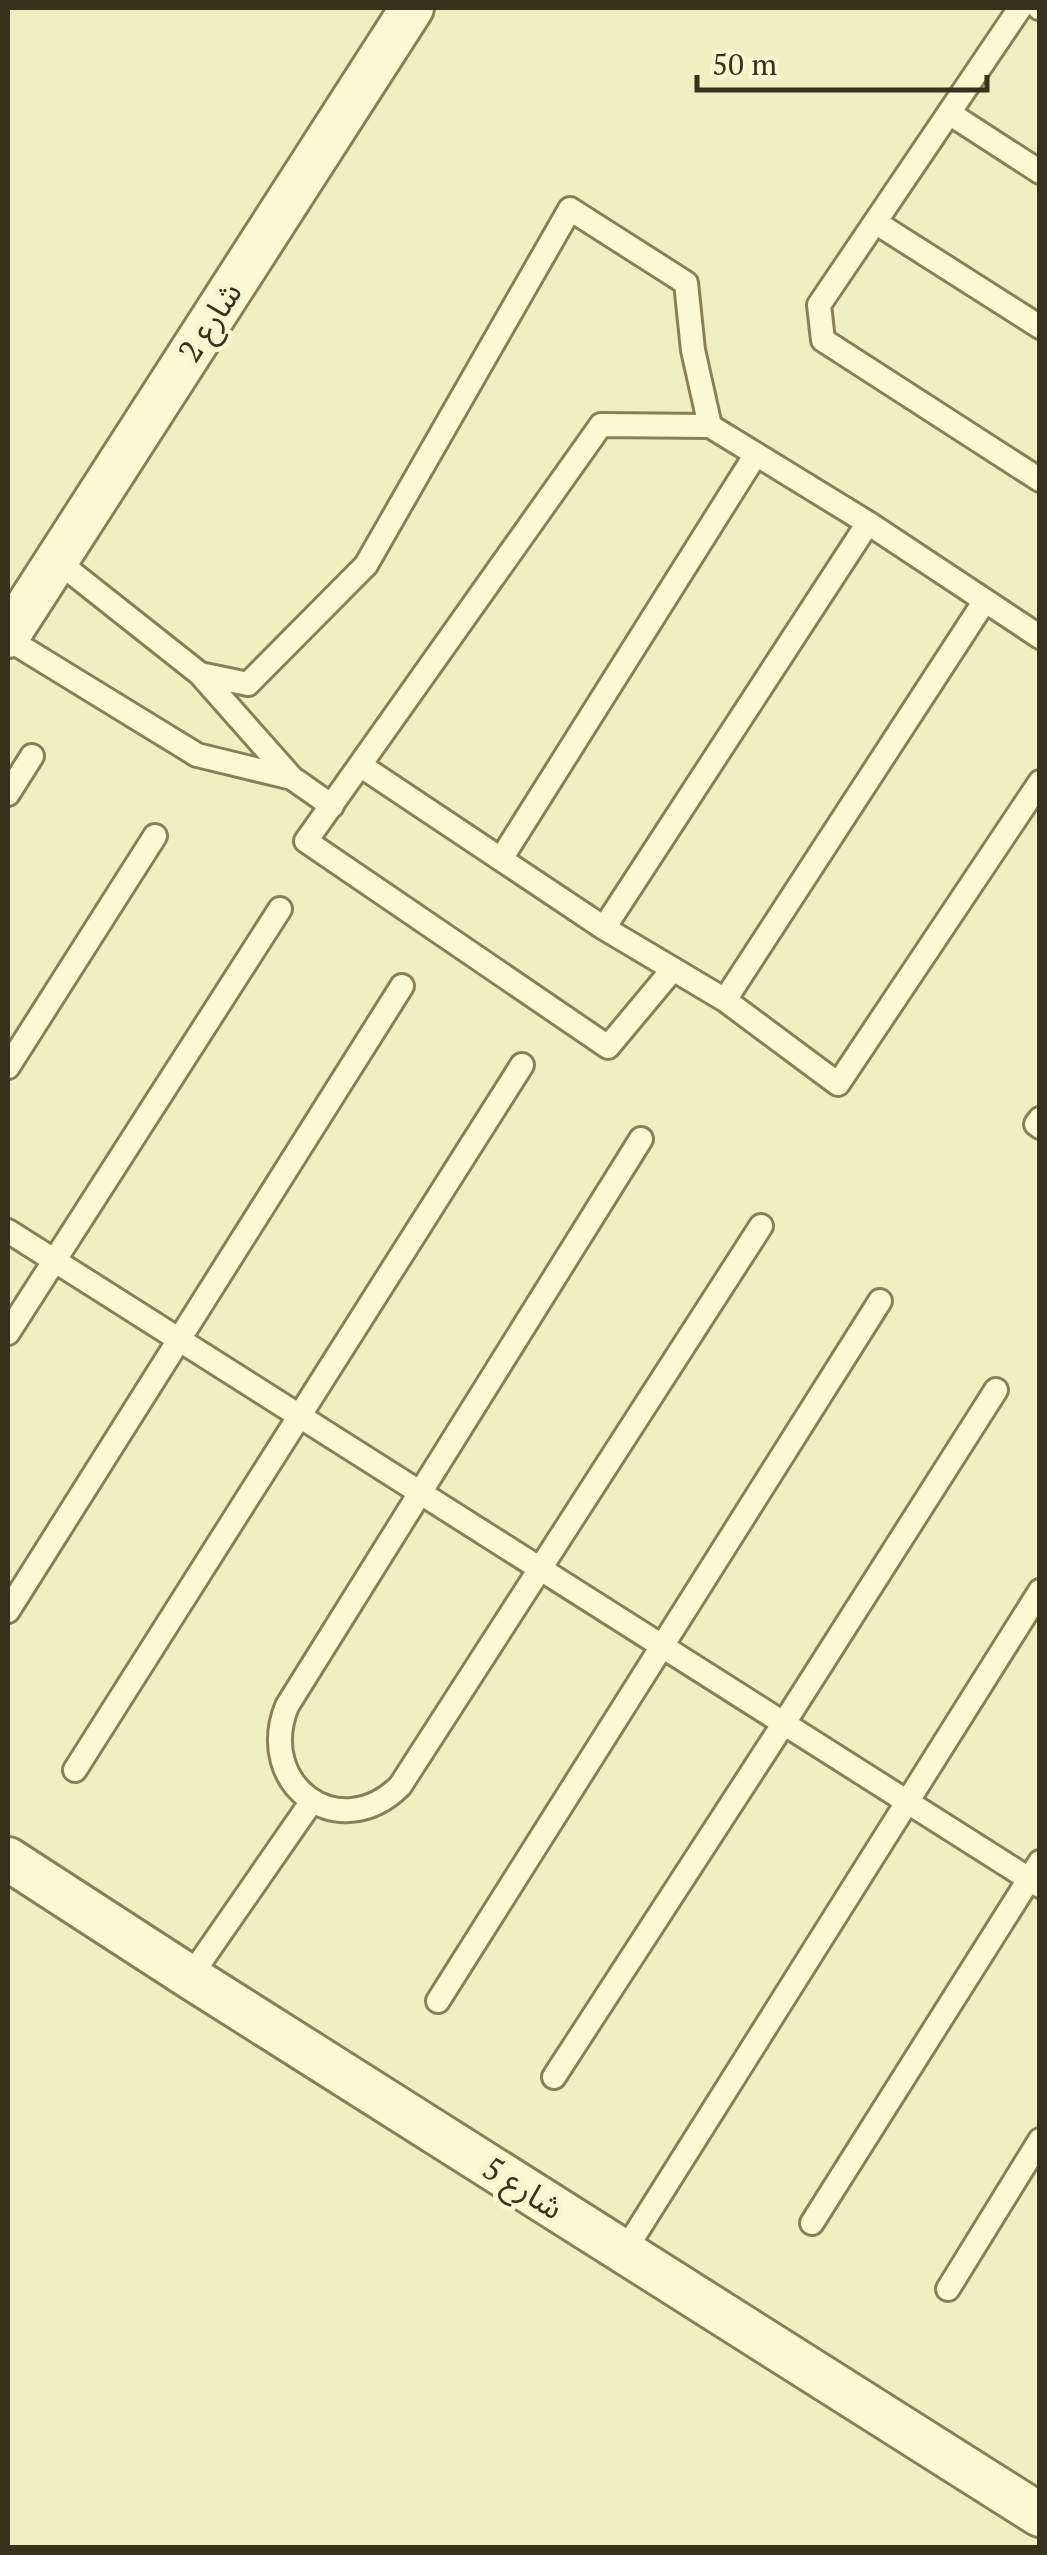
<svg xmlns="http://www.w3.org/2000/svg" width="1047" height="2555" font-family="'PT Serif','Noto Sans Arabic',serif">
  <rect width="100%" height="100%" fill="#efefc1"/>
  <g fill="none" stroke-linecap="round" stroke-linejoin="round">
    <defs>
      <path id="lane" d="M1020,8L819,305L823,340L1040,480
        M1039,8H1040
        M949,113L1040,172
        M875,222L1040,327
        M56,560L200,674L292,778L332,806
        M8,639L197,755L292,778
        M200,674L248,684L366,565L570,209L686,283L693,350L710,426
        M360,765L604,928L725,1000L838,1084L1040,782
        M8,794L32,756
        M501,859L756,454
        M604,928L868,523
        M673,969L608,1047L306,841L601,425L710,426L868,523L1040,637
        M725,1000L984,602
        M8,1067L155,836
        M1040,1119L1036,1124L1040,1127
        M641,1139L287,1706C255,1785 339,1846 400,1786L761,1226
        M8,1231L1040,1886
        M8,1333L280,909
        M8,1611L402,986
        M75,1770L522,1065
        M190,1977L312,1801
        M438,2001L880,1301
        M554,2077L784,1723L996,1390
        M812,2223L1040,1862
        M624,2252L1040,1591
        M948,2289L1040,2140"/>
      <path id="street" d="M8,636L412,8
        M8,1859L190,1977L1040,2515"/>
    </defs>
    <!-- lane casing -->
    <use href="#lane" stroke="#898058" stroke-width="28"/>
    <!-- street casing -->
    <use href="#street" stroke="#898058" stroke-width="48"/>
    <!-- lane -->
    <use href="#lane" stroke="#faf9d4" stroke-width="22"/>
    <!-- street -->
    <use href="#street" stroke="#faf9d4" stroke-width="42"/>
  </g>
  <g text-anchor="middle" stroke-width="10" stroke-linejoin="round" paint-order="stroke">
    <!-- street labels -->
    <g font-size="32" fill="#38321d" stroke="#f6f6d0">
      <text transform="translate(210 322) rotate(-57)" y="11">شارع 2</text>
      <text transform="translate(523 2188) rotate(32)" y="11">شارع 5</text>
    </g>
  </g>
  <!-- border -->
  <rect width="1047" height="2555" fill="none" stroke="#38321d" stroke-width="20"/>
  <!-- scale -->
  <path d="M697 75v15h290v-15" fill="none" stroke="#38321d" stroke-width="5"/>
  <text x="712" y="75" font-size="30" fill="#38321d" stroke="#f6f6d0" stroke-width="8" paint-order="stroke">50 m</text>
</svg>
